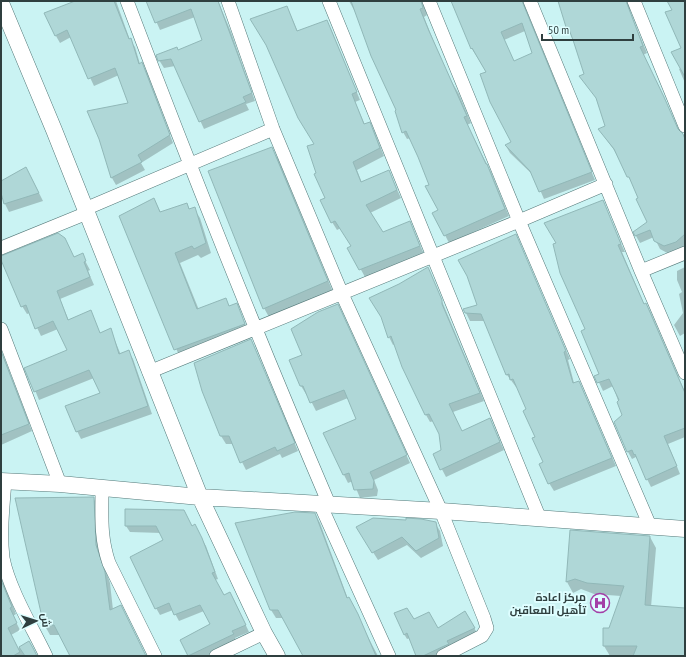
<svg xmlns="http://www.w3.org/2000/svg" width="686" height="657" font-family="'PT Sans Narrow',Cairo,sans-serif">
  <rect width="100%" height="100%" fill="#caf3f3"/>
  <!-- shadow -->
  <path fill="#0003" fill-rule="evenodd" d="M78,1H116L130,40L135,47L140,64L146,71L173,143L141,163L145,170L116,185L112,178L100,139L129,104L119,75L94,86L71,37L60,43L56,36Z
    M149,1H218L231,32L255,101L246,104L249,110L204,129L175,66L164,68L159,60L203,40L195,17L160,30L148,3Z
    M349,1H427L425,8L427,15L424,17L446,72L459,94L471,123L467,125L491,172L509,216L449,243L434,213L440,211L430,185L411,138L407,139L403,132L397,111L382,79L358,17Z
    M452,1H527L526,12L532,28L595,180L544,199L534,176L510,153L506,146L513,143L487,73L472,49ZM525,31L533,54L514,62L504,40Z
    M558,1H631L630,12L647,53L643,55L679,131L685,139V245L681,249L669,254L660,249L654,237L640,243L636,236L635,232L649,222L633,185L614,150L604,136L607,126L599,101L580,76L586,74Z
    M668,1H685V83L679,69L681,68L682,49L674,10Z
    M287,7L298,32L331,29L360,100L355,102L365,125L369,123L374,131L384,156L357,170L362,183L389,172L401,198L370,213L383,233L410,222L424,254L365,277L349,248L352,247L341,228L337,230L332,222L318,174L315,144Z
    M271,148L278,159L333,292L270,319L264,308Z
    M31,177L43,201L9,212L5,204L1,182Z
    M154,199L161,213L187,204L190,210L194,209L200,218L211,253L201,258L198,255L180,263L199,310L225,299L230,307L236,304L250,334L181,360L120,217Z
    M602,202L625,252H622L644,304H646L650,311L685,392V437L668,444L680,474L651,487L636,457L632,459L628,452L623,415L613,386L603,391L596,376L601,375L586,330Z
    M515,235L570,359L568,360L574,383L578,382L583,390L616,466L554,491L549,483L537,437L518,386L516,387L507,375L485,321H470L466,313L478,306Z
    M82,255L90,270L88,271L94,285L60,299L69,321L90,311L100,334L110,329L121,355L128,351L133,359L152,414L81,439L77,431L102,394L94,378L39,400L26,368L69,350L58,329L41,336L30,313L27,314L22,306L1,256L74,258Z
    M685,267V333L680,336L674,325L683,313L679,294L682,292L677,280V271Z
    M428,268L484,401L453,412L462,432L490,419L504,450L446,477L434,454L442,451L440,434L434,421L430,422L426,415L403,366L395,344L393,345L389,337L400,285Z
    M342,313L410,463L374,480L378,490L377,496L360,498L353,481L348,483L344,475L325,434L357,420L348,398L316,411L307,393L306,394L301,386L304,355Z
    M251,340L298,451L282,458L280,454L246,470L233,444H226L221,436Z
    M1,350L32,431L1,445Z
    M93,498L99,507L101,556L110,583L113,610L146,656H71L60,635H50L45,626Z
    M126,510L192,527L194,526L206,546L218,579L215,580L224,597L234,600L249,632L235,638L237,641L209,656H190L181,640L211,625L204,611L179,621L173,610L160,615L156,608L164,540L161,533L130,532L126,526Z
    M315,514L320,523L348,599L378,656H304L284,618H276L271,610Z
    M435,523L440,531L443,546L421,558L407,545L378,560L362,535Z
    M571,531L650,537L656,548L651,607L685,609V656H610L604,646L621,596L594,594L581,589L573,593L567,582Z
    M1,575L16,614L13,616L20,630L11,635L18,649L29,642L37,656H1Z
    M465,612L477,633L436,656H417L410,638L407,639L404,634L414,620L437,629Z"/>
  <!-- building -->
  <path fill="#afd7d7" stroke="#91b8b8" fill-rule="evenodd" d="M75,1H114L129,39L131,38L139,64L142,62L170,135L138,155L142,162L111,178L99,139L87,111L128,103L115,68L88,79L67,30L55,36L44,13Z
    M146,1H218L252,93L243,97L246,102L199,122L171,59L158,61L156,55L177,47L178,50L202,40L191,9L155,23Z
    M351,1H421L423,8L420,9L429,31L467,116L464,117L486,164H487L505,209L444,236L432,213L438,210L425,186L429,185L418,157L406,131L402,133L395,111L396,110L371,56Z
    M451,1H522L592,172L539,192L530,171L505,145L511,142L490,102L480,74L486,72L472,48L471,49ZM522,23L532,53L514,61L501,32Z
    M558,1H626L643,46L640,47L664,97L678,129L683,134L685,139V234L676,242L664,246L654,241L650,230L635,236L633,232L647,222L636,199L638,198L629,177H627L614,149L598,129L605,126L596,98L579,76L584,74L573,40L568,27H566Z
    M667,1H685V77L671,52L681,48L665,12L672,10Z
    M287,6L297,31L327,20L357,92L352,94L364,124L370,122L380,148L353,162L361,182L389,170L397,190L366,205L383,232L410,221L420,246L359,270L347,248L351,246L335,221L331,223L320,200L325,198L314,174L316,173L307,146L314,144L298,118L266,45L250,19Z
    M272,147L328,281L263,309L208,171Z
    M26,167L39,193L4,204L1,193V181Z
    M154,198L160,212L187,203L189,209L195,207L206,243L194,249L192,246L175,253L197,309L226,298L229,306L237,303L245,324L174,350L119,216Z
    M603,200L621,244L618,245L644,304L646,303L685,393V428L664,436L677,466L646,480L635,454L634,455L632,450L627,452L614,422L622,415L617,402L619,400L609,379L597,383L594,376L599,374L581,331L585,329L560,273L553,244L556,243L544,223Z
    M58,233L65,238L74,257L83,253L86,261L84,262L90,277L57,291L68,320L91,310L100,333L111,328L119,354L129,350L148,406L76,432L65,406L100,393L89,370L34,392L24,368L67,350L53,321L35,329L26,305L21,307L1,260V256Z
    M516,234L566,351L564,352L573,383L579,381L612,458L548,484L539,464L543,462L532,438L535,437L523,411L526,409L513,379L510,380L509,374L506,375L481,314L465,313L463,309L477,305L467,276L458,260Z
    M428,267L442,300V304L480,393L449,404L462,431L490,418L500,442L440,470L433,454L441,450L439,434L429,414L425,415L402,367L391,336L388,338L381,317L369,298L399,284Z
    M338,304L407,455L370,472L374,481L373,489L354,490L349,473L343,475L323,433L356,419L344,390L310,403L303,386H300L289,360L302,355L291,329L318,312Z
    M251,339L295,443L277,451L275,447L240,463L229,436H220L202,391L194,363Z
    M1,351L29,424L1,435Z
    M94,497L96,545L105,572L110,610L121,605L146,656H70L54,625L44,626L15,498Z
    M125,509L184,510L192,526L195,524L202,538L215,572L212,573L224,595L230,592L246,625L232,631L234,634L188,656L180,640L210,624L200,605L174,615L169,603L155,609L130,557L163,540L156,526H125Z
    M295,512L315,513L347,598L349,597L358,614L376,656H303L278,610H270L235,523Z
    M373,518L406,520V518L421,519L436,522L439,538L416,551L402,537L372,553L356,527Z
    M570,530L650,536L645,605L685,608V656H633L637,646H603V628H609L624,586L587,583L575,579L566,582Z
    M1,580L12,607L10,608L17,623L8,628L20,652L13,656H1Z
    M407,608L414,619L429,612L438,628L465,611L475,628L447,641L449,644L442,647L423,656H416L407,633L404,635L394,613Z
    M29,641L33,648L37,656H25L19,647Z"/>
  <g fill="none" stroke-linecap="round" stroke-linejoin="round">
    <defs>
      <path id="minor" d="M127,1C191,170 258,338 329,504
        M228,1L273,129L342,294L441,511L484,618L487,628L482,636L443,656
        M329,1L540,519
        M429,1L519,221L650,526
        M530,1L641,271L685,373
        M634,1L685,126
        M85,209L273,129
        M1,248L87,213
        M641,271L685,253
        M1,329L60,484
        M149,372L519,221L606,184
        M5,481C3,506 0,533 3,558C9,589 32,627 46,656
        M102,488C102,515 100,537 109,563L155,656
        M320,504L389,656
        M216,656L264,633"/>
      <path id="tertiary" d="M1,3L54,130L200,497L441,511L685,529
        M1,481L60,484L200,497L264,633L277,656"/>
    </defs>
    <!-- minor casing -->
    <use href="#minor" stroke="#547979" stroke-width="14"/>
    <!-- tertiary casing -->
    <use href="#tertiary" stroke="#547979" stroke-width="17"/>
    <!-- minor -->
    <use href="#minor" stroke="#fff" stroke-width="13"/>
    <!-- tertiary -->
    <use href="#tertiary" stroke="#fff" stroke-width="16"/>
  </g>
  <!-- icons -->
  <defs>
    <symbol id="hospital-ring" viewBox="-11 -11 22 22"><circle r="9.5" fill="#defeff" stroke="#a340a7" stroke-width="1.5"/><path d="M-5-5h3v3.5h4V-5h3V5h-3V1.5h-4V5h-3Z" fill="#a340a7"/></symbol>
  </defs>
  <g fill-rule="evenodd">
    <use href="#hospital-ring" x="589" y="592" width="22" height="22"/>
  </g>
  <g text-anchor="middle" stroke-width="4" stroke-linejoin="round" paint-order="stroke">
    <!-- poi labels -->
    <g font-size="11" font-weight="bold" fill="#2f3f3f" stroke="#defeff" text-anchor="end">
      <text x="586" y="601">مركز اعادة<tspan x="586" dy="13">تأهيل المعاقين</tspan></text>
    </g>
  </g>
  <!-- border -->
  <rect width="686" height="657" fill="none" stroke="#2f3f3f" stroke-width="4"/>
  <!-- north arrow -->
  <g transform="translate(36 621) rotate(86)" stroke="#defeff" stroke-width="3" paint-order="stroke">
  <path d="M0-3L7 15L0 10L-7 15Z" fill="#2f3f3f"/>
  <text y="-6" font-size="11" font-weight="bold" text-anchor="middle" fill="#2f3f3f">ش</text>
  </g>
  <!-- scale -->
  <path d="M542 34v6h91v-6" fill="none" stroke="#2f3f3f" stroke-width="2"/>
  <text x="548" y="34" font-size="12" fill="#2f3f3f" stroke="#defeff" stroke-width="3" paint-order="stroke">50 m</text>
</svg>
